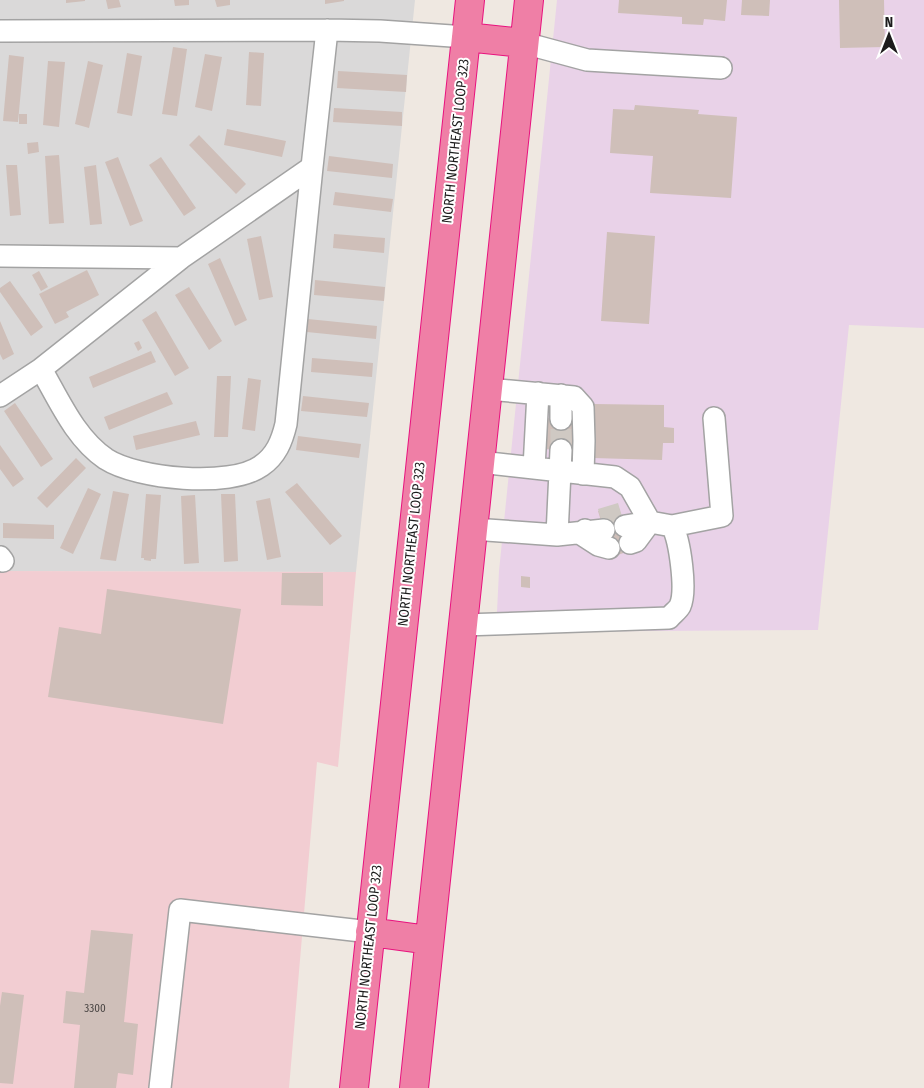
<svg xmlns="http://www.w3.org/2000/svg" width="924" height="1088" font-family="'Fira Sans Condensed',sans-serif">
  <rect width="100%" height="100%" fill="#efe8e1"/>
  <!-- residential -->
  <path fill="#dad9d9" d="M0,0H415L356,572L0,571Z"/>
  <!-- commercial -->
  <path fill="#f2cdd2" d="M0,571L356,572L338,767L317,762L289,1088H0Z"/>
  <!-- industrial -->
  <path fill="#e9d2e8" d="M557,0H924V328L849,325L818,630L496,632L499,571Z"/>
  <!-- building -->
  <path fill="#cfbfb9" d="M66,0H85V1L66,3Z
    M106,0H119L121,7L108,9Z
    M174,0H189V5L175,6Z
    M215,0H230V5L217,7Z
    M325,0H344V1L325,4Z
    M619,0H727L725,21L704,19L703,25L682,24V17L618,13Z
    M742,0H770L769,16L741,15Z
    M839,0H884L885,47L840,48Z
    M173,47L187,49L177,116L162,114Z
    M249,52L264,53L261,106L246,105Z
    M127,53L142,56L132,116L117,113Z
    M205,54L222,57L212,111L195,107Z
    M9,55L24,57L18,122L3,121Z
    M48,61L65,62L59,127L43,125Z
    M88,61L103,65L89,128L75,124Z
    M338,71L407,75L406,92L337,88Z
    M635,105L699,110L698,114L737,117L731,198L650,193L653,156L610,153L613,109L634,110Z
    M334,108L402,112V126L333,122Z
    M19,114H27V124H19Z
    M227,129L286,141L282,157L224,145Z
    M199,135L246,184L236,194L189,145Z
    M38,142L39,152L28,154L27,143Z
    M59,155L64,223L49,224L45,156Z
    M329,156L393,164L392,178L327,171Z
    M118,157L143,221L130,226L105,162Z
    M161,157L196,208L184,216L149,165Z
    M6,165H17L21,215L10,216Z
    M96,165L102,224L90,225L84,167Z
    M335,192L393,199L391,212L333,205Z
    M607,232L655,236L649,324L601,321Z
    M334,234L385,238L384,253L333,248Z
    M261,236L273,297L259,300L247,239Z
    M220,258L247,320L235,326L208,264Z
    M87,270L99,295L66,312L69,317L55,324L39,294Z
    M39,271L48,287L41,291L32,275Z
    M315,280L385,287L384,301L314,295Z
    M10,281L43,327L31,336L0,292V288Z
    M189,287L222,341L209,350L175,295Z
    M156,311L189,368L175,376L142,320Z
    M308,319L377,326L376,339L307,332Z
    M0,321L14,354L3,360L0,354Z
    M139,341L142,348L138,351L134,343Z
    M151,351L156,362L93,388L89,377Z
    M312,358L373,363L372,377L311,372Z
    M217,376H231L228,437H214Z
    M248,378L261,380L255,431L242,429Z
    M167,392L173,404L109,430L104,417Z
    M303,396L369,403L367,417L301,411Z
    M15,403L53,459L41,467L4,411Z
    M594,404L664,405V427L674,428V443H663L662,460L593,458Z
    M542,418L582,419L581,451L541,449Z
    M196,421L200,435L136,450L133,436Z
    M298,436L361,444L359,458L296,450Z
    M0,445L24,479L13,487L0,469Z
    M76,458L86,468L47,508L37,498Z
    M297,483L342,536L330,545L285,492Z
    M88,488L101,494L73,554L60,548Z
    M113,491L129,494L116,561L100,559Z
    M146,494L161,495L156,559H151V561L144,560V558H141Z
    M221,494H235L238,561L224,562Z
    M195,495L199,563L184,564L181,496Z
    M270,498L281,557L267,560L256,501Z
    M618,505L632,550L612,557L598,511Z
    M3,523L54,525V539L3,538Z
    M282,573H323V606L281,605Z
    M521,576L530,577V588L521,587Z
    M107,589L241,609L223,724L48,697L59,627L101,634Z
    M91,930L133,934L124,1022L138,1024L133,1075L118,1073L116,1088H74L80,1025L63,1023L66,991L84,993Z
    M2,992L24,995L13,1084L0,1083V1006Z"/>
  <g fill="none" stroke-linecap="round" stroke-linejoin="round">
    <!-- minor-tunnel -->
    <path stroke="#cfc9c3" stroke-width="21" stroke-dasharray="21 11" stroke-linecap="butt" d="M561,450V419
      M601,519L621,513"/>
    <defs>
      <path id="minor" d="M0,31L327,30L380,31L466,37
        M524,43L587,60L721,68
        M0,256L181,258
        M41,369C59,400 75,438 106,459C137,479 230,488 261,466C276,456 282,441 286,424L312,167
        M488,389L574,397L583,407L584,441L583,474
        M561,395V419
        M0,396L41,369L181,258L312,167L327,30
        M480,462L615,477L630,487L650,522
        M534,468L538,393
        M672,526L722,516L714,418
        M473,529L557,535L604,530
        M585,530L581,534L598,545L609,548
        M557,535L561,450
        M630,543L636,541L650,522
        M0,557L3,561
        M463,625L669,618C672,614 678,610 680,606C687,591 680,540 672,526L650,522L625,526
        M160,1088L180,910L370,932"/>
      <path id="highway" d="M466,37L524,43
        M370,932L429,940
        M354,1088L470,0
        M414,1088L529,0"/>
    </defs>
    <!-- minor casing -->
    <use href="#minor" stroke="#a3a3a3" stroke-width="24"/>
    <!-- highway casing -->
    <use href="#highway" stroke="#e8127e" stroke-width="30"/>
    <!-- minor -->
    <use href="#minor" stroke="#fff" stroke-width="21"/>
    <!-- highway -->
    <use href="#highway" stroke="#ef7fa6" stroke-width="28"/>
  </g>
  <g text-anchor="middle" stroke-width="4" stroke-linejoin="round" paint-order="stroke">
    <!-- number labels -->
    <g font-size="11" fill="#494543">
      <text x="95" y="1012">3300</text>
    </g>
    <!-- street labels -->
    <g font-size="14" fill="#1c1c1c" stroke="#fff">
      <text transform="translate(455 141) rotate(-84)" y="5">NORTH NORTHEAST LOOP 323</text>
      <text transform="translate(411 544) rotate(-84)" y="5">NORTH NORTHEAST LOOP 323</text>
      <text transform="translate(368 947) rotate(-84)" y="5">NORTH NORTHEAST LOOP 323</text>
    </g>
  </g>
  <!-- north arrow -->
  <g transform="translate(889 35)" stroke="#ffffff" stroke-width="4" paint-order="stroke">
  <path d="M0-4L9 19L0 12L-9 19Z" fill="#1c1c1c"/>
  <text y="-8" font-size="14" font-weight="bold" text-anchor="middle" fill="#1c1c1c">N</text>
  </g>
</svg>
